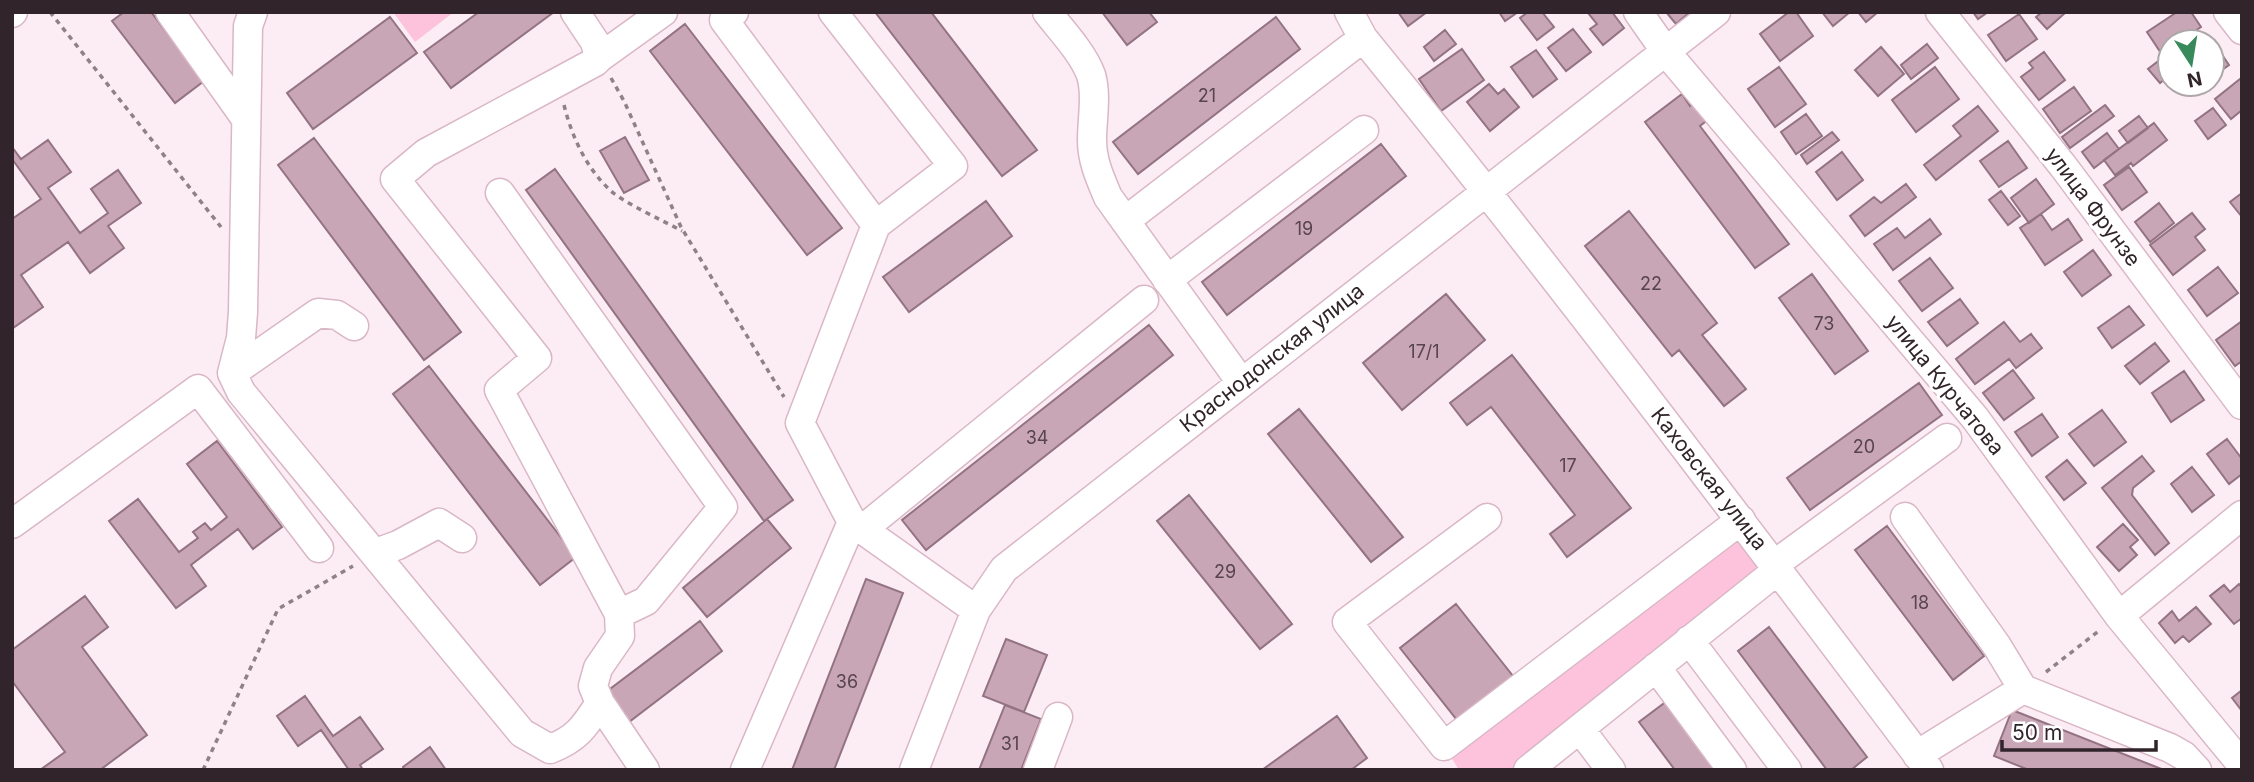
<svg xmlns="http://www.w3.org/2000/svg" width="2254" height="782" font-family="Inter,sans-serif">
  <rect width="100%" height="100%" fill="#fcedf4"/>
  <!-- green -->
  <path fill="#fdc3dd" d="M393,12H454L415,42Z
    M1741,520L1779,569L1528,770H1459L1444,746Z"/>
  <!-- building -->
  <path fill="#c9a6b6" stroke="#937381" stroke-width="2" d="M124,12H151L204,81L175,103L112,21Z
    M479,12H554L451,88L424,52Z
    M875,12H931L1037,150L1002,176Z
    M1102,12H1149L1157,22L1127,45Z
    M1398,12H1427L1408,26Z
    M1499,12H1518L1505,21Z
    M1528,12H1542L1554,27L1537,40L1520,18Z
    M1612,12L1624,28L1603,45L1590,29L1597,24L1588,13Z
    M1666,12H1690L1676,24Z
    M1789,12H1796L1813,36L1780,61L1760,34Z
    M1822,12H1850L1833,26Z
    M1858,12H1878L1866,22Z
    M1973,12H1988L1978,19Z
    M2042,12H2064L2065,13L2047,29L2036,17Z
    M2177,12H2191L2201,27L2178,42H2170V47L2161,53L2147,32Z
    M2019,14L2037,39L2006,61L1988,35Z
    M390,17L417,53L313,129L287,93Z
    M1276,17L1300,49L1138,174L1113,142Z
    M685,24L842,228L807,255L650,51Z
    M1573,29L1591,52L1566,71L1548,48Z
    M1445,30L1456,44L1434,61L1424,47Z
    M2214,43L2229,65L2212,77V44Z
    M1927,44L1938,58L1911,79L1901,65Z
    M1881,47L1904,74L1878,96L1855,70Z
    M1462,49L1484,80L1441,111L1419,79Z
    M1536,50L1557,79L1533,97L1511,67Z
    M2044,52L2065,80L2039,100L2021,77L2033,68L2029,63Z
    M2170,52V75L2160,83L2148,69Z
    M1779,67L1806,104L1775,127L1748,89Z
    M1935,67L1959,99L1916,132L1892,100Z
    M2240,79L2242,82V110L2231,119L2215,99Z
    M1489,84L1498,94L1504,89L1519,107L1490,131L1467,102Z
    M2074,87L2091,111L2060,133L2043,109Z
    M1682,94L1690,106L1697,101L1710,118L1700,126L1789,244L1755,268L1645,122Z
    M2105,105L2114,116L2070,148L2062,137Z
    M1978,106L1998,131L1936,180L1924,165L1961,136L1953,126Z
    M2213,108L2226,125L2208,139L2195,121Z
    M1806,114L1822,136L1796,154L1781,132Z
    M2139,116L2148,128L2128,143L2119,131Z
    M2154,123L2167,140L2133,166L2131,163L2115,175L2104,160Z
    M1832,132L1839,140L1807,164L1801,155Z
    M2107,133L2119,149L2094,168L2082,152Z
    M625,137L649,180L624,193L600,151Z
    M314,138L461,332L424,360L278,165Z
    M48,140L71,172L48,188L80,233L108,213L91,189L118,170L141,203L108,226L124,248L90,273L68,242L21,275L43,307L13,328L12,219L41,199L12,159V147L21,159Z
    M2008,141L2027,168L1999,187L1980,161Z
    M1381,144L1406,176L1227,315L1202,282Z
    M1842,152L1863,180L1837,200L1816,172Z
    M2129,167L2147,192L2122,210L2104,185Z
    M555,169L793,500L764,521L526,190Z
    M2036,179L2054,204L2029,223L2011,198Z
    M1906,184L1916,197L1865,236L1850,216L1874,197L1881,203Z
    M2001,191L2020,216L2008,225L1989,200Z
    M2242,193V217L2230,202Z
    M986,201L1012,236L909,312L883,277Z
    M2159,203L2174,223L2150,242L2135,222Z
    M1629,211L1717,323L1702,335L1746,389L1724,406L1679,350L1672,356L1585,246Z
    M2192,213L2205,229L2195,237L2205,250L2173,275L2150,245Z
    M2041,214L2052,230L2068,219L2082,240L2045,265L2020,228Z
    M1930,219L1941,234L1893,270L1874,244L1897,228L1905,238Z
    M2093,250L2111,275L2082,296L2064,272Z
    M1930,258L1953,288L1922,311L1899,281Z
    M2218,267L2238,293L2207,316L2188,290Z
    M1812,274L1868,351L1835,374L1779,298Z
    M1446,294L1485,340L1402,410L1363,363Z
    M1960,299L1978,323L1947,346L1928,322Z
    M2129,306L2144,325L2112,348L2098,328Z
    M2242,321V361L2235,366L2216,340Z
    M2004,322L2020,342L2031,334L2042,348L2016,368L2009,359L1975,384L1956,359Z
    M1149,325L1173,355L926,550L902,520Z
    M2155,343L2169,361L2140,384L2125,366Z
    M1512,355L1631,508L1567,557L1550,534L1575,515L1491,407L1467,425L1450,403Z
    M429,366L576,557L540,585L393,394Z
    M2013,370L2034,398L2004,420L1983,393Z
    M2184,371L2204,400L2171,422L2152,393Z
    M1919,383L1942,415L1810,510L1787,478Z
    M1299,409L1403,537L1371,562L1268,434Z
    M2102,410L2126,442L2094,466L2069,434Z
    M2042,414L2058,437L2032,456L2015,432Z
    M2227,439L2242,459V474L2229,484L2207,454Z
    M217,441L282,527L253,549L238,529L191,565L206,586L176,608L109,521L138,499L179,552L198,538L193,532L205,523L211,530L227,517L187,464Z
    M2142,456L2154,471L2133,488L2132,495L2169,543L2155,555L2102,488Z
    M2067,460L2086,483L2064,500L2046,477Z
    M2192,467L2214,495L2192,512L2171,484Z
    M1189,495L1292,624L1260,649L1157,521Z
    M767,519L791,548L707,617L683,588Z
    M2123,524L2138,540L2130,547L2137,555L2119,571L2097,547Z
    M1887,526L1984,656L1953,680L1855,550Z
    M866,579L903,593L834,770H792Z
    M2239,584L2242,588V618L2234,624L2210,596L2224,585L2230,592Z
    M85,596L108,627L82,647L147,735L100,770H40L65,752L12,681V650Z
    M1456,604L1513,676L1457,720L1400,648Z
    M2196,607L2211,624L2189,642L2183,636L2175,643L2159,623L2172,611L2179,621Z
    M700,621L722,651L629,722L606,692Z
    M1769,627L1867,757L1851,770H1827L1738,651Z
    M1006,639L1047,655L1024,712L983,696Z
    M2242,690V711L2232,698Z
    M305,696L333,736L360,717L383,749L360,765L363,770H349L321,730L298,746L277,716Z
    M1671,698L1724,770H1675L1639,722Z
    M1005,705L1041,719L1021,770H979Z
    M2012,710L2164,770H2029L1994,756Z
    M1337,716L1367,758L1351,770H1262Z
    M430,747L446,770H405L403,767Z"/>
  <g fill="none" stroke-linecap="round" stroke-linejoin="round">
    <defs>
      <path id="minor" d="M170,12L246,119
        M253,12L248,26L243,312L241,338L232,373L241,392L522,733L550,749C577,739 585,726 600,703
        M575,12L595,42L599,58L595,62L426,153L395,179L537,358L499,390L619,614L620,636L598,668L593,686L600,703L645,770
        M734,12L724,20L876,225
        M833,12L953,166L876,225L800,423L852,522L976,610
        M1047,12C1061,30 1083,53 1091,75C1097,95 1092,119 1092,140C1092,161 1100,178 1108,197L1241,382
        M1349,12L1363,38C1558,277 1743,524 1929,770
        M1638,12L1666,52L1975,418L2119,616L2242,765
        M1940,12L2063,166L2242,405
        M2228,12L2242,30
        M12,13L13,12
        M599,58L663,12
        M500,193L723,507L646,601L619,614
        M1125,221L1363,38
        M1167,280L1364,130
        M232,373L318,313L337,315L354,326
        M1905,517L1997,646L2023,689
        M1487,518L1347,622L1444,746L1741,520
        M12,524L198,389L319,548
        M863,529L1144,300
        M376,553L398,545L439,523L462,538
        M1775,564L1947,438
        M2119,616L2242,515
        M1689,640L1787,770
        M1656,667L1732,770
        M1580,729L1611,770
        M1917,755L2023,689L2170,748L2184,756L2197,770
        M745,770L852,522
        M914,770L976,610L1004,569L1716,12
        M1038,770L1058,717
        M1528,770L1779,569"/>
    </defs>
    <!-- minor casing -->
    <use href="#minor" stroke="#dab7c6" stroke-width="31"/>
    <!-- path -->
    <path stroke="#8f8187" stroke-width="3.5" stroke-dasharray="5 5" stroke-linecap="butt" d="M50,12L221,227
      M611,78L624,101L681,227L784,397
      M564,105C572,137 586,168 611,191C624,203 664,221 682,231
      M2046,672L2100,630
      M203,770L278,609L353,566"/>
    <!-- minor -->
    <use href="#minor" stroke="#fff" stroke-width="28"/>
  </g>
  <g text-anchor="middle" stroke-width="6" stroke-linejoin="round" paint-order="stroke">
    <!-- number labels -->
    <g font-size="18" fill="#57444d">
      <text x="1207" y="102">21</text>
      <text x="1304" y="235">19</text>
      <text x="1651" y="290">22</text>
      <text x="1824" y="330">73</text>
      <text x="1424" y="358">17/1</text>
      <text x="1037" y="444">34</text>
      <text x="1864" y="453">20</text>
      <text x="1568" y="472">17</text>
      <text x="1225" y="578">29</text>
      <text x="1920" y="609">18</text>
      <text x="847" y="688">36</text>
      <text x="1010" y="750">31</text>
    </g>
    <!-- street labels -->
    <g font-size="21" fill="#31242a" stroke="#fff">
      <text transform="translate(2093 207) rotate(53)" y="7">улица Фрунзе</text>
      <text transform="translate(1272 358) rotate(-38)" y="7">Краснодонская улица</text>
      <text transform="translate(1945 385) rotate(51)" y="7">улица Курчатова</text>
      <text transform="translate(1709 479) rotate(52)" y="7">Каховская улица</text>
    </g>
  </g>
  <!-- border -->
  <rect width="2254" height="782" fill="none" stroke="#31242a" stroke-width="28"/>
  <!-- north arrow -->
  <g transform="translate(2191 63) rotate(168)"><circle r="33" fill="#ffffff" stroke="#ada7aa" stroke-width="2"/>
  <path d="M0-5L12 26L0 18L-12 26Z" fill="#388a5c"/>
  <text y="-10" font-size="19" font-weight="bold" text-anchor="middle" fill="#31242a">N</text>
  </g>
  <!-- scale -->
  <path d="M2002 740v10h154v-10" fill="none" stroke="#31242a" stroke-width="3.5"/>
  <text x="2012" y="740" font-size="21" fill="#31242a" stroke="#ffffff" stroke-width="5" paint-order="stroke">50 m</text>
</svg>
